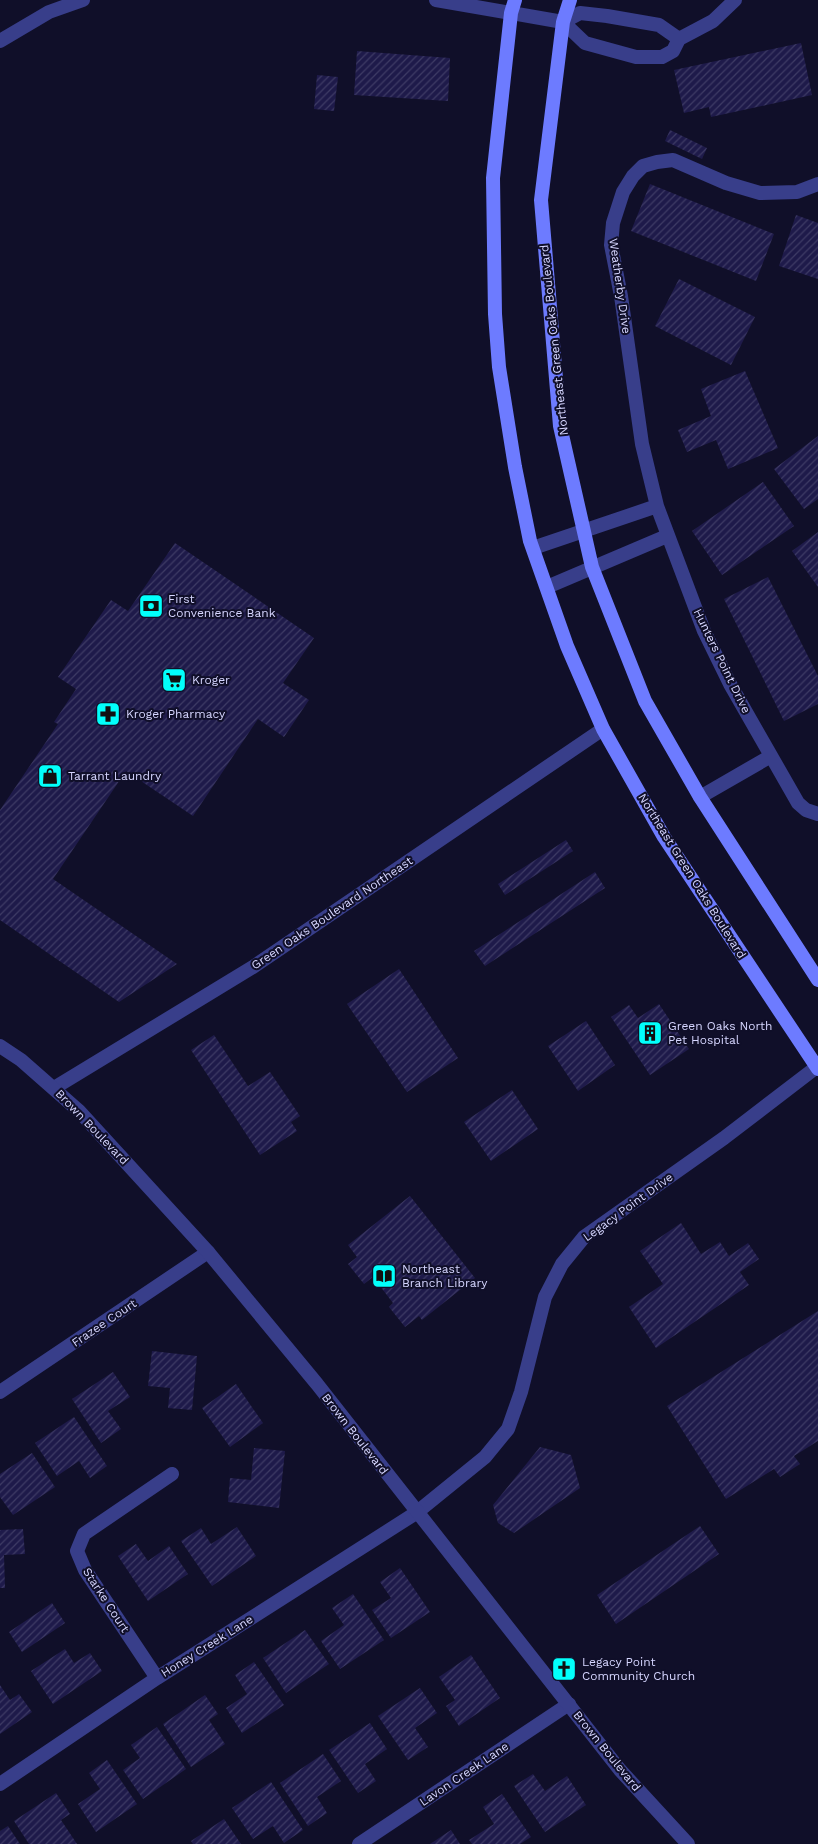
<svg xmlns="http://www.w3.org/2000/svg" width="818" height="1844" font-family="'Work Sans',sans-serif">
  <defs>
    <pattern id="building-hatch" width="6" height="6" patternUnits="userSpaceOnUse" patternTransform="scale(1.25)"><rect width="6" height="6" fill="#1e1a4a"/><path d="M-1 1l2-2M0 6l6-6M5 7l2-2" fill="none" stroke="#3e3b65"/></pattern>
  </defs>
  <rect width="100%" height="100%" fill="#100f29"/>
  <!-- building -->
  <path fill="url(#building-hatch)" d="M801,43L812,95L711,117L709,107L684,113L674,70Z
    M357,51L450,58L448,101L354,95Z
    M317,75L338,77L334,111L314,109Z
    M670,130L707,148L702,159L665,141Z
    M650,184L774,234L756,281L631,231Z
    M796,215L818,223V279L779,266Z
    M679,279L755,317L731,365L655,326Z
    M745,371L778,448L728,469L716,440L687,452L678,430L711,416L701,389Z
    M818,436V499L804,509L774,469Z
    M763,482L794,526L722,575L692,531Z
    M818,532V587L792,551Z
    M175,543L314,638L283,683L309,700L284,737L258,719L193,816L126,771L53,879L177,964L119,1002L0,920V810L58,724L54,722L76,689L58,677L111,600L128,611Z
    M768,577L818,676V704L784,721L724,599Z
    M566,840L573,851L505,895L498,884Z
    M595,872L605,888L485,966L474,951Z
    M399,969L458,1058L407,1092L347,1004Z
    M659,1004L689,1049L650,1075L611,1017L629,1005L638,1018Z
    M586,1021L615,1065L578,1091L548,1046Z
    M214,1035L248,1086L270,1072L300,1116L291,1122L297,1131L260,1155L191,1050Z
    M512,1090L538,1129L491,1161L464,1122Z
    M410,1196L475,1278L422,1320L419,1316L405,1327L389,1307L393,1303L373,1277L364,1284L348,1264L357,1257L348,1245Z
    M681,1223L701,1254L720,1242L729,1256L748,1243L759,1259L740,1272L749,1285L656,1348L629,1307L663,1284L640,1251Z
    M818,1311V1441L794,1456L800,1464L780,1477L774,1469L726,1499L667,1406Z
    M152,1351L197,1356L192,1410L168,1408L170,1388L148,1386Z
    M113,1372L130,1397L108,1411L121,1429L101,1443L72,1399Z
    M236,1384L263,1423L230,1447L202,1408Z
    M74,1417L107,1466L90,1478L79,1461L57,1476L35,1443Z
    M540,1447L571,1455L580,1488L514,1533L498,1523L493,1505Z
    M254,1448L285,1451L279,1508L228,1502L230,1478L251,1480Z
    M32,1453L55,1487L13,1515L0,1497V1474Z
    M700,1526L719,1554L616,1624L597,1595Z
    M237,1527L256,1556L212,1586L181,1541L201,1528L211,1544Z
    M23,1529L25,1554L4,1555L5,1588H0V1530Z
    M136,1544L148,1561L169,1546L188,1574L148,1601L118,1556Z
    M400,1568L430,1612L391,1638L372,1610L391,1598L380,1582Z
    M353,1594L384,1640L340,1669L321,1641L344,1625L332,1608Z
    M52,1603L65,1623L22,1652L9,1632Z
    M305,1630L329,1664L286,1693L263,1658Z
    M65,1649L74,1663L90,1653L102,1671L53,1704L31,1671Z
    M471,1655L500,1698L459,1726L446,1706L455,1700L439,1677Z
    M254,1662L284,1705L242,1733L226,1708L247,1694L235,1675Z
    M0,1685L10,1700L19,1694L32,1712L0,1734Z
    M420,1688L437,1713L415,1728L428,1747L408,1760L378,1716Z
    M205,1695L218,1714L209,1720L225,1744L191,1767L163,1724Z
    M370,1723L387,1749L365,1764L376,1781L358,1793L329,1750Z
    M157,1727L186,1769L143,1799L123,1770L140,1758L131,1745Z
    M323,1754L341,1781L317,1797L327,1813L308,1826L280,1783Z
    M107,1760L137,1804L96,1832L78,1804L100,1789L89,1773Z
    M533,1774L545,1791L567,1776L586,1805L545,1832L514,1786Z
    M271,1782L303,1830L284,1843L273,1826L253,1839L232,1808Z
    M56,1793L70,1814L61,1820L77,1844H29L14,1821Z
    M502,1794L531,1837L520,1844H472L469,1840L494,1824L483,1807Z
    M224,1819L241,1844H193L191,1841Z
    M8,1826L20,1844H0V1831Z
    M451,1830L460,1844H430Z"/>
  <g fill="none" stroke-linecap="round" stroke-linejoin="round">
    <!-- minor -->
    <path stroke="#383e8a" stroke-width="14" d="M679,39L659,25L607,16L580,13L563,22L585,43L636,57H662L673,51L679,39L713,21L735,0
      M818,184L797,192L760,193L726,183L673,160L657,162L643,166L633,176L623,192L613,223L611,245L621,296L642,444L657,506L704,631L730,684L798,803L806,810L818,814
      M533,548L657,506
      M547,587L667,536
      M700,797L771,756
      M54,1088L253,967L603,729
      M0,1392L208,1252
      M157,1678L85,1570L77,1551L84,1534L172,1474
      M0,1784L157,1678L416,1513L485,1457L508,1429L521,1392L545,1297L562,1264L584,1237L724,1138L818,1066
      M359,1844L569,1704"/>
    <!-- tertiary -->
    <path stroke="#383e8a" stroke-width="14" d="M436,0L563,22
      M0,41L49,12L83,0
      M0,1046L21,1060L79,1111L208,1252L317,1384L620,1770L688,1844"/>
    <!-- secondary -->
    <path stroke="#6d7bff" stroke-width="14" d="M515,0L511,13L493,178L495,314L499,367L515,467L530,541L567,646L603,729L664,837L818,1069
      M570,0L563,22L541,200L560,426L592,567L645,701L700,797L818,980"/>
  </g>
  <!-- icons -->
  <defs>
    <symbol id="bank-square" viewBox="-11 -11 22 22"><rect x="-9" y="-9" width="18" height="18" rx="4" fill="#02fffb" stroke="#100f29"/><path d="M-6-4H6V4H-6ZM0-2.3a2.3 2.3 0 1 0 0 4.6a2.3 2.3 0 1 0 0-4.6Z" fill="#111"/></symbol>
    <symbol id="supermarket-square" viewBox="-11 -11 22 22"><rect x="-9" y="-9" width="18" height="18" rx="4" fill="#02fffb" stroke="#100f29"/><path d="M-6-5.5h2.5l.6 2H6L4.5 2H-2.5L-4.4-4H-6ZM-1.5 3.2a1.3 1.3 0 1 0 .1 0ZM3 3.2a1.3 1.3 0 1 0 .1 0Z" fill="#111"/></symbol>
    <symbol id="pharmacy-square" viewBox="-11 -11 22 22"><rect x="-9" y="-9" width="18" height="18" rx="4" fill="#02fffb" stroke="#100f29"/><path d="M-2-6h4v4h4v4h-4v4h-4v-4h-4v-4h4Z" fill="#111"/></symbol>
    <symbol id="shop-square" viewBox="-11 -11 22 22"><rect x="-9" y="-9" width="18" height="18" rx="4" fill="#02fffb" stroke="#100f29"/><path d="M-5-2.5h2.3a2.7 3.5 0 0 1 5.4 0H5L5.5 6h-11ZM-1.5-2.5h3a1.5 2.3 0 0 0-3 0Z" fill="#111"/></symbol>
    <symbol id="building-square" viewBox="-11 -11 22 22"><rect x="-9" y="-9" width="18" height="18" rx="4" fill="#02fffb" stroke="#100f29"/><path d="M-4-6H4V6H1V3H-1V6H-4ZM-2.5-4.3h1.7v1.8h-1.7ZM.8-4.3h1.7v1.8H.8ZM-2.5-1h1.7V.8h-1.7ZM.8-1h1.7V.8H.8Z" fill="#111"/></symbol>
    <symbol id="library-square" viewBox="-11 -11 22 22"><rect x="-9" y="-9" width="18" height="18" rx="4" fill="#02fffb" stroke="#100f29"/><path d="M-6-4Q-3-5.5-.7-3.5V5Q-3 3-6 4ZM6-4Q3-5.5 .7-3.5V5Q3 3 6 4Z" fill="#111"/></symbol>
    <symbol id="church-square" viewBox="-11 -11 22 22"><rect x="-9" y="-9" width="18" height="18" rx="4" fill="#02fffb" stroke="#100f29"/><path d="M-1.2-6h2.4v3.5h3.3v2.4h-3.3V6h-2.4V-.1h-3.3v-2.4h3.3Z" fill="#111"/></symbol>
  </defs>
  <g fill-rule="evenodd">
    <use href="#bank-square" x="137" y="592" width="28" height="28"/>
    <use href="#supermarket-square" x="160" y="666" width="28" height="28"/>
    <use href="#pharmacy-square" x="94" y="700" width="28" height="28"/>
    <use href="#shop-square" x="36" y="762" width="28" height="28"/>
    <use href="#building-square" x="636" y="1019" width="28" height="28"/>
    <use href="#library-square" x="370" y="1262" width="28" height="28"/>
    <use href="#church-square" x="550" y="1655" width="28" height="28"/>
  </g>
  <g text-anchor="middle" stroke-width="4" stroke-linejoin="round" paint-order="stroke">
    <!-- street labels -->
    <g font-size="12" fill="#d6d6ff" stroke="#100f29">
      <text transform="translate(620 286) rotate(82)" y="4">Weatherby Drive</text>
      <text transform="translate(554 340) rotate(-96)" y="4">Northeast Green Oaks Boulevard</text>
      <text transform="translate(722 661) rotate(64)" y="4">Hunters Point Drive</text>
      <text transform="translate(692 876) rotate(58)" y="4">Northeast Green Oaks Boulevard</text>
      <text transform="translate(332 913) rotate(-34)" y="4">Green Oaks Boulevard Northeast</text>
      <text transform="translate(92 1127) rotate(46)" y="4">Brown Boulevard</text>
      <text transform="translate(628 1207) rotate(-36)" y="4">Legacy Point Drive</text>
      <text transform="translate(104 1323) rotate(-34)" y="4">Frazee Court</text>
      <text transform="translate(355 1434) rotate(52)" y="4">Brown Boulevard</text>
      <text transform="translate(106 1600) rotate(57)" y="4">Starke Court</text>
      <text transform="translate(207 1646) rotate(-32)" y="4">Honey Creek Lane</text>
      <text transform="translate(607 1751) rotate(51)" y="4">Brown Boulevard</text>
      <text transform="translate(464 1774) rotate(-34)" y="4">Lavon Creek Lane</text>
    </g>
    <!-- poi labels -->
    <g font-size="12" fill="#d6d6ff" stroke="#100f29" text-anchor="start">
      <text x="168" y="603">First<tspan x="168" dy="14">Convenience Bank</tspan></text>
      <text x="192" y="684">Kroger</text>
      <text x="126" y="718">Kroger Pharmacy</text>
      <text x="68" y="780">Tarrant Laundry</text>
      <text x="668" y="1030">Green Oaks North<tspan x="668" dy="14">Pet Hospital</tspan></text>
      <text x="402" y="1273">Northeast<tspan x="402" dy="14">Branch Library</tspan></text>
      <text x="582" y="1666">Legacy Point<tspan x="582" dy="14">Community Church</tspan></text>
    </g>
  </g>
</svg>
